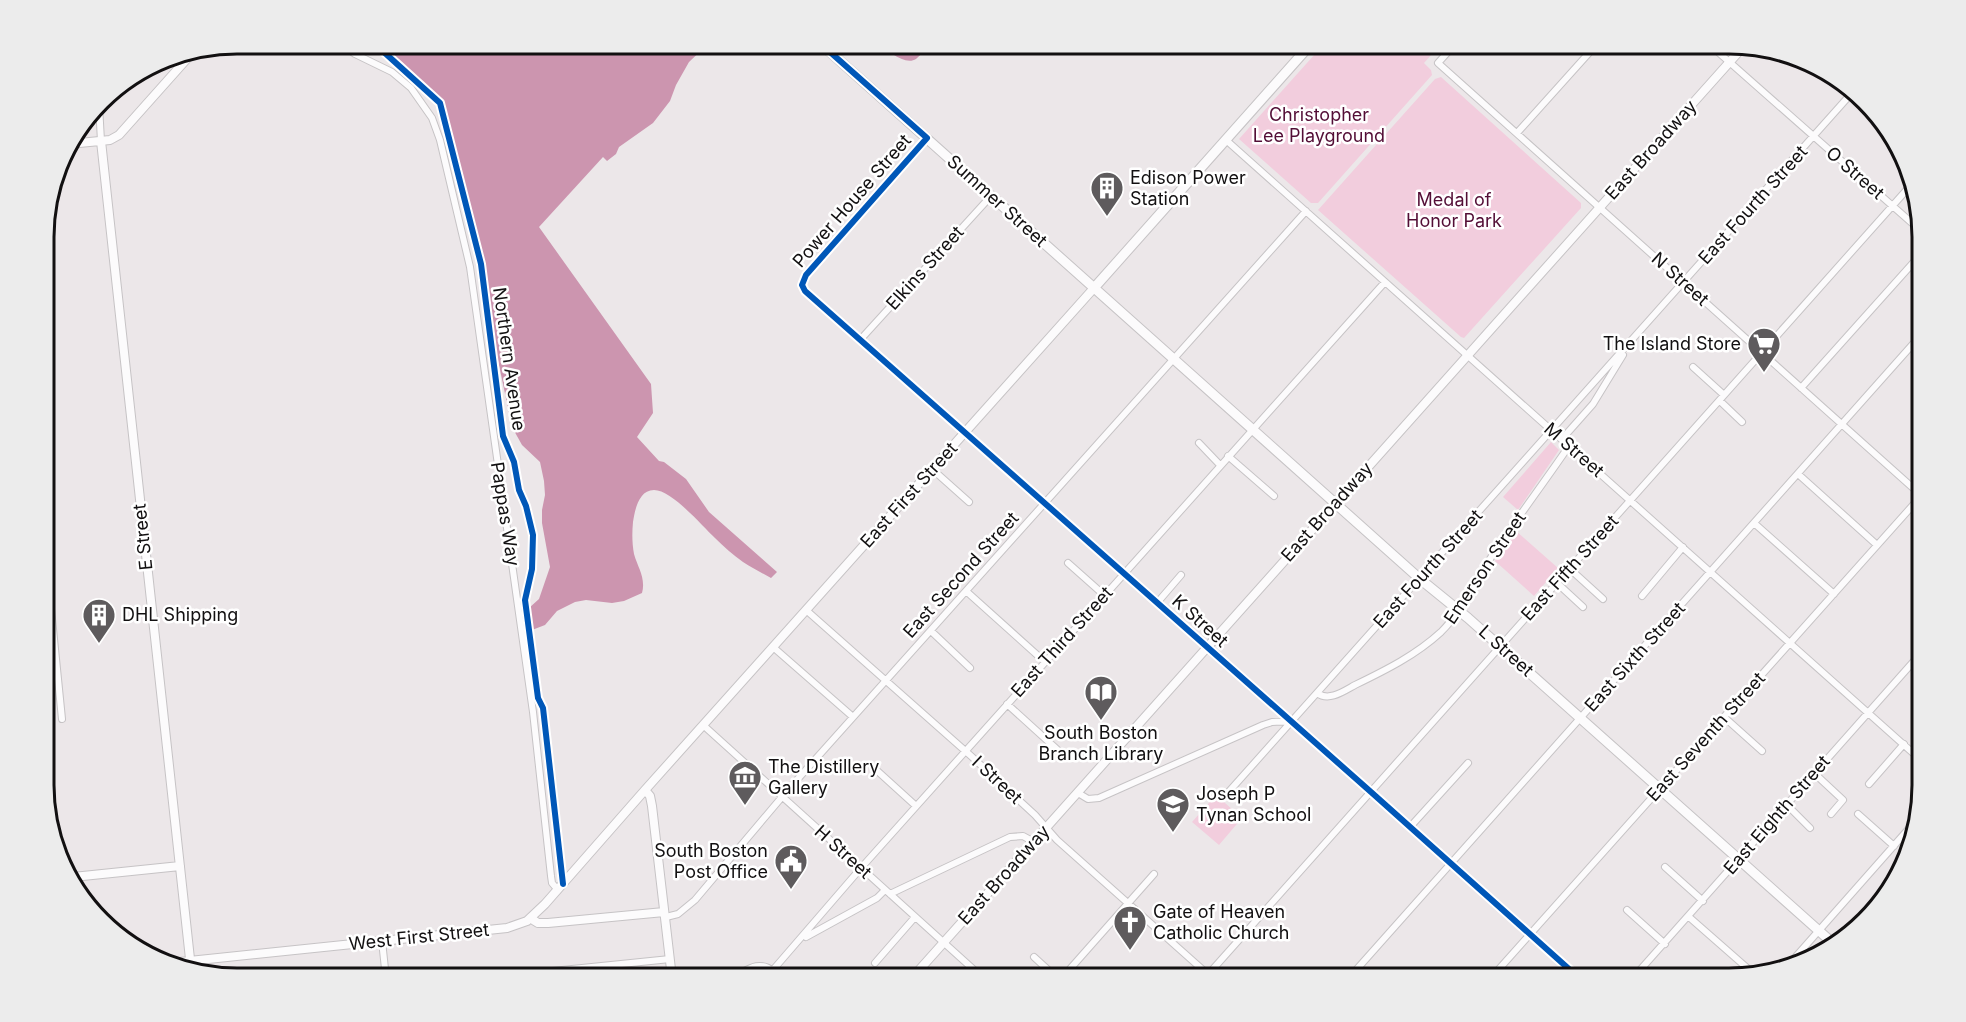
<svg xmlns="http://www.w3.org/2000/svg" width="1966" height="1022" font-family="Inter,sans-serif">
  <rect width="100%" height="100%" fill="#ece7e9"/>
  <!-- green -->
  <path fill="#f2cddd" d="M1324,44H1441L1424,63L1431,70L1432,75L1318,203H1311L1239,139Z
    M1441,77L1581,203V208L1464,338L1461,337L1318,210L1435,79Z
    M1551,442L1559,450L1518,510L1503,497Z
    M1516,531L1558,568L1534,596L1495,561Z
    M1216,795L1242,818L1219,845L1192,822Z"/>
  <!-- water -->
  <path fill="#cc95af" d="M379,44H708L689,62L676,85L670,101L653,123L619,147L616,154L607,161L603,157L539,227L651,384L653,413L637,437L659,461L664,462L686,479L709,512L777,572L771,578C762,573 752,568 743,562C733,555 724,547 715,538C702,526 672,490 654,490C639,490 635,509 633,522C632,533 632,543 634,554C638,568 646,578 642,593L624,601L612,603L586,600L575,602L557,611L545,625L532,630L529,608L539,599L550,567L542,523V510L545,495L544,481L540,462L522,445L512,427L495,346L484,267L444,101Z
    M879,44H930C926,48 921,55 916,59C905,66 887,50 879,44Z"/>
  <g fill="none" stroke-linecap="round" stroke-linejoin="round">
    <defs>
      <path id="street" d="M341,44L355,54L392,72L411,88L432,118L440,140L470,267L533,712L551,876L552,883L558,890
        M1455,44L1438,63L1922,496
        M1709,44L1921,231
        M99,105L101,141
        M1517,133L1597,44
        M927,138L806,275L802,285L805,291L1371,792L1579,978
        M1226,140L1922,761
        M860,340L991,196
        M1693,367L1724,395
        M1801,388L1921,254
        M1720,401L1742,422
        M1562,439L1593,404L1623,355
        M1199,443L1220,465
        M1228,456L1274,496
        M932,469L969,502
        M1798,474L1877,545
        M1754,523L1834,594
        M45,549L62,719
        M1068,563L1104,595
        M1570,569L1603,599
        M1922,575L1920,577L1922,578
        M1557,583L1583,607
        M966,591L1045,662
        M1642,596L1683,547
        M1157,603L1181,575
        M806,610L971,756L1035,815L1057,840L1212,978
        M931,631L970,668
        M773,647L853,717
        M1317,693C1329,702 1344,691 1355,685C1386,670 1416,655 1441,632C1462,611 1474,584 1490,559C1515,521 1543,484 1569,446
        M1007,704L1061,753
        M1724,717L1762,751
        M703,725L983,978
        M873,767L916,806
        M1814,773L1843,800L1831,814
        M1869,784L1904,744
        M1078,793L1088,799L1099,798L1263,725L1272,722L1290,721
        M1225,796L1850,95
        M1786,804L1810,828
        M1858,814L1894,846
        M1410,827L1468,763
        M1665,867L1703,901
        M890,894L1010,837L1023,836L1034,842
        M1627,910L1665,944
        M666,917L678,914L695,900L787,791L1306,211
        M1689,917L1754,974
        M806,937L877,898L885,890
        M382,941L386,978
        M1034,957L1057,978
        M1792,961L1913,824
        M875,963L915,917
        M485,978L670,959
        M731,978C746,971 758,959 773,971
        M766,978L861,868L1385,282
        M1062,978L1154,874
        M1205,978L1911,185
        M1349,978L1921,335
        M1491,978L1922,495
        M1633,978L1922,652"/>
      <path id="secondary" d="M101,141L191,968
        M69,144L110,140L119,135L193,52
        M645,790L650,796L652,806L672,978
        M73,877L180,866
        M530,918L538,923H548L664,912
        M170,963L507,928L527,921L545,904L645,790L1094,288
        M912,978L1743,47"/>
      <path id="primary" d="M821,44L1420,579L1468,618L1836,946
        M1094,288L1311,44"/>
    </defs>
    <!-- street casing -->
    <use href="#street" stroke="#c6c3c5" stroke-width="8"/>
    <!-- secondary casing -->
    <use href="#secondary" stroke="#c6c3c5" stroke-width="10"/>
    <!-- primary casing -->
    <use href="#primary" stroke="#c6c3c5" stroke-width="11"/>
    <!-- street -->
    <use href="#street" stroke="#fcfbfc" stroke-width="6"/>
    <!-- secondary -->
    <use href="#secondary" stroke="#fcfbfc" stroke-width="8"/>
    <!-- primary -->
    <use href="#primary" stroke="#fcfbfc" stroke-width="9"/>
    <defs>
      <path id="cycleway" d="M375,44L440,103L481,264L503,436L514,462L519,490L526,506L533,535L532,569L525,600L538,698L543,708L563,884
        M821,44L927,138L806,275L802,285L805,291L1371,792L1579,978"/>
    </defs>
    <!-- cycleway casing -->
    <use href="#cycleway" stroke="#fff" stroke-width="10"/>
    <!-- cycleway -->
    <use href="#cycleway" stroke="#0057b8" stroke-width="6"/>
  </g>
  <!-- icons -->
  <defs>
    <symbol id="building-pin" viewBox="-11 -11 22 30"><path d="M0 17L-7.5 6A9.5 9.5 0 1 1 7.5 6Z" fill="#5e5b5d" stroke="#fff"/><path d="M-4-6H4V6H1V3H-1V6H-4ZM-2.5-4.3h1.7v1.8h-1.7ZM.8-4.3h1.7v1.8H.8ZM-2.5-1h1.7V.8h-1.7ZM.8-1h1.7V.8H.8Z" fill="#fff"/></symbol>
    <symbol id="supermarket-pin" viewBox="-11 -11 22 30"><path d="M0 17L-7.5 6A9.5 9.5 0 1 1 7.5 6Z" fill="#5e5b5d" stroke="#fff"/><path d="M-6-5.5h2.5l.6 2H6L4.5 2H-2.5L-4.4-4H-6ZM-1.5 3.2a1.3 1.3 0 1 0 .1 0ZM3 3.2a1.3 1.3 0 1 0 .1 0Z" fill="#fff"/></symbol>
    <symbol id="library-pin" viewBox="-11 -11 22 30"><path d="M0 17L-7.5 6A9.5 9.5 0 1 1 7.5 6Z" fill="#5e5b5d" stroke="#fff"/><path d="M-6-4Q-3-5.5-.7-3.5V5Q-3 3-6 4ZM6-4Q3-5.5 .7-3.5V5Q3 3 6 4Z" fill="#fff"/></symbol>
    <symbol id="museum-pin" viewBox="-11 -11 22 30"><path d="M0 17L-7.5 6A9.5 9.5 0 1 1 7.5 6Z" fill="#5e5b5d" stroke="#fff"/><path d="M0-6L6-3V-2H-6V-3ZM-5-1h2V3h-2ZM-1-1h2V3h-2ZM3-1h2V3H3ZM-6 4H6V6H-6Z" fill="#fff"/></symbol>
    <symbol id="school-pin" viewBox="-11 -11 22 30"><path d="M0 17L-7.5 6A9.5 9.5 0 1 1 7.5 6Z" fill="#5e5b5d" stroke="#fff"/><path d="M0-5L7-2L0 1L-7-2ZM-4 1L0 2.5L4 1V4Q0 6-4 4Z" fill="#fff"/></symbol>
    <symbol id="civic-pin" viewBox="-11 -11 22 30"><path d="M0 17L-7.5 6A9.5 9.5 0 1 1 7.5 6Z" fill="#5e5b5d" stroke="#fff"/><path d="M-.6-6.5H3V-4.5H.6V-3L4-1V1h2V6H-6V1h2V-1L-.6-3ZM-1.2 2.5V6h2.4V2.5Z" fill="#fff"/></symbol>
    <symbol id="church-pin" viewBox="-11 -11 22 30"><path d="M0 17L-7.5 6A9.5 9.5 0 1 1 7.5 6Z" fill="#5e5b5d" stroke="#fff"/><path d="M-1.2-6h2.4v3.5h3.3v2.4h-3.3V6h-2.4V-.1h-3.3v-2.4h3.3Z" fill="#fff"/></symbol>
  </defs>
  <g fill-rule="evenodd">
    <use href="#building-pin" x="1088" y="169" width="38" height="52"/>
    <use href="#supermarket-pin" x="1745" y="325" width="38" height="52"/>
    <use href="#building-pin" x="80" y="596" width="38" height="52"/>
    <use href="#library-pin" x="1082" y="673" width="38" height="52"/>
    <use href="#museum-pin" x="726" y="758" width="38" height="52"/>
    <use href="#school-pin" x="1154" y="785" width="38" height="52"/>
    <use href="#civic-pin" x="772" y="842" width="38" height="52"/>
    <use href="#church-pin" x="1111" y="903" width="38" height="52"/>
  </g>
  <g text-anchor="middle" stroke-width="5" stroke-linejoin="round" paint-order="stroke">
    <!-- park labels -->
    <g font-size="18" fill="#530e36" stroke="#fff">
      <text x="1319" y="121">Christopher<tspan x="1319" dy="21">Lee Playground</tspan></text>
      <text x="1454" y="206">Medal of<tspan x="1454" dy="21">Honor Park</tspan></text>
    </g>
    <!-- street labels -->
    <g font-size="18" fill="#121011" stroke="#fff">
      <text transform="translate(1651 150) rotate(-48)" y="6">East Broadway</text>
      <text transform="translate(1855 173) rotate(41)" y="6">O Street</text>
      <text transform="translate(852 201) rotate(-49)" y="6">Power House Street</text>
      <text transform="translate(997 201) rotate(42)" y="6">Summer Street</text>
      <text transform="translate(1753 205) rotate(-48)" y="6">East Fourth Street</text>
      <text transform="translate(925 268) rotate(-48)" y="6">Elkins Street</text>
      <text transform="translate(1680 279) rotate(42)" y="6">N Street</text>
      <text transform="translate(509 359) rotate(82)" y="6">Northern Avenue</text>
      <text transform="translate(1574 450) rotate(41)" y="6">M Street</text>
      <text transform="translate(909 495) rotate(-48)" y="6">East First Street</text>
      <text transform="translate(1327 512) rotate(-48)" y="6">East Broadway</text>
      <text transform="translate(505 514) rotate(81)" y="6">Pappas Way</text>
      <text transform="translate(143 537) rotate(-96)" y="6">E Street</text>
      <text transform="translate(1485 568) rotate(-56)" y="6">Emerson Street</text>
      <text transform="translate(1570 568) rotate(-48)" y="6">East Fifth Street</text>
      <text transform="translate(1428 569) rotate(-48)" y="6">East Fourth Street</text>
      <text transform="translate(961 575) rotate(-48)" y="6">East Second Street</text>
      <text transform="translate(1200 621) rotate(42)" y="6">K Street</text>
      <text transform="translate(1062 642) rotate(-48)" y="6">East Third Street</text>
      <text transform="translate(1506 651) rotate(42)" y="6">L Street</text>
      <text transform="translate(1635 657) rotate(-48)" y="6">East Sixth Street</text>
      <text transform="translate(1706 737) rotate(-48)" y="6">East Seventh Street</text>
      <text transform="translate(997 780) rotate(43)" y="6">I Street</text>
      <text transform="translate(1777 815) rotate(-49)" y="6">East Eighth Street</text>
      <text transform="translate(843 852) rotate(42)" y="6">H Street</text>
      <text transform="translate(1004 875) rotate(-48)" y="6">East Broadway</text>
      <text transform="translate(419 937) rotate(-6)" y="6">West First Street</text>
    </g>
    <!-- poi labels -->
    <g font-size="18" fill="#121011" stroke="#fff" text-anchor="start">
      <text x="1130" y="184">Edison Power<tspan x="1130" dy="21">Station</tspan></text>
      <text x="1741" y="350" text-anchor="end">The Island Store</text>
      <text x="122" y="621">DHL Shipping</text>
      <text x="1101" y="739" text-anchor="middle">South Boston<tspan x="1101" dy="21">Branch Library</tspan></text>
      <text x="768" y="773">The Distillery<tspan x="768" dy="21">Gallery</tspan></text>
      <text x="1196" y="800">Joseph P<tspan x="1196" dy="21">Tynan School</tspan></text>
      <text x="768" y="857" text-anchor="end">South Boston<tspan x="768" dy="21">Post Office</tspan></text>
      <text x="1153" y="918">Gate of Heaven<tspan x="1153" dy="21">Catholic Church</tspan></text>
    </g>
  </g>
  <!-- crop -->
  <path d="M0 0H1966V1022H0ZM237 54H1729A183 183 0 0 1 1912 237V785A183 183 0 0 1 1729 968H237A183 183 0 0 1 54 785V237A183 183 0 0 1 237 54Z" fill="#ececec" fill-rule="evenodd"/>
  <path fill="none" stroke="#121011" stroke-width="3" d="M237 54H1729A183 183 0 0 1 1912 237V785A183 183 0 0 1 1729 968H237A183 183 0 0 1 54 785V237A183 183 0 0 1 237 54Z"/>
</svg>
